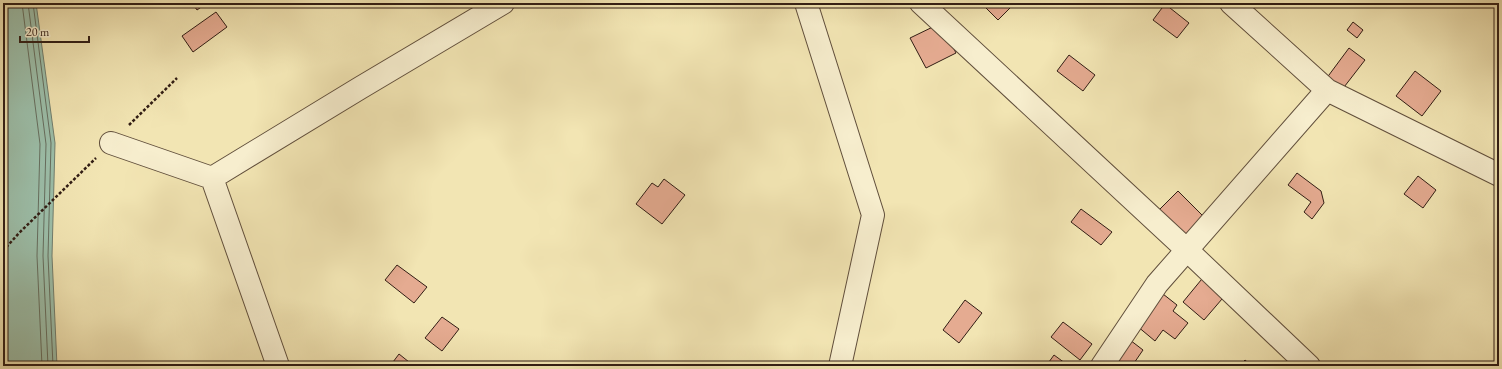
<svg xmlns="http://www.w3.org/2000/svg" width="1502" height="369" font-family="'EB Garamond',serif">
  <rect width="100%" height="100%" fill="#f2e5b3"/>
  <filter id="stains"><feTurbulence type="fractalNoise" baseFrequency=".005" numOctaves="4"/><feColorMatrix values="0 0 0 0 .2 0 0 0 0 .09 0 0 0 0 .02 0 0 0 .5 -.17"/></filter>
  <radialGradient id="worn" r=".72"><stop offset=".6" stop-color="#630" stop-opacity="0"/><stop offset="1" stop-color="#630" stop-opacity=".3"/></radialGradient>
  <!-- water -->
  <path fill="#9cbfaa" stroke="#717e6e" d="M3,3H36L55,143L52,256L57,366H3Z"/>
  <g fill="none" stroke-linecap="round" stroke-linejoin="round">
    <!-- shore -->
    <path stroke="#666e5f" stroke-width="1" d="M22,3L40,144L37,256L42,366
      M28,3L46,144L43,256L48,366
      M33,3L51,143L48,256L53,366"/>
  </g>
  <!-- building -->
  <path fill="#e5ab91" stroke="#311d14" d="M192,3H207L197,10Z
    M981,3H1015L998,20Z
    M1165,4L1189,23L1177,38L1153,20Z
    M216,12L227,27L193,52L182,36Z
    M1353,22L1363,30L1357,38L1347,30Z
    M941,23L956,53L926,68L910,38Z
    M1349,48L1365,60L1341,91L1326,79Z
    M1069,55L1095,75L1083,91L1057,71Z
    M1415,71L1441,91L1422,116L1396,96Z
    M1297,173L1321,191L1324,203L1312,219L1304,212L1311,202L1288,185Z
    M1418,176L1436,190L1423,208L1404,194Z
    M664,179L685,195L662,224L636,204L652,183L658,187Z
    M1178,191L1206,219L1182,243L1154,215Z
    M1081,209L1112,232L1101,245L1071,222Z
    M397,265L427,287L414,303L385,280Z
    M1206,274L1228,292L1204,320L1183,302Z
    M1163,294L1177,305L1173,311L1188,323L1175,339L1163,330L1155,341L1137,326Z
    M965,300L982,313L959,343L943,330Z
    M442,317L459,329L442,351L425,338Z
    M1063,322L1092,344L1080,360L1051,337Z
    M1130,340L1143,350L1132,366H1111Z
    M399,354L414,366H390Z
    M1054,355L1069,366H1046Z
    M1245,360L1252,366H1239Z"/>
  <g fill="none" stroke-linecap="round" stroke-linejoin="round">
    <defs>
      <path id="minor" d="M806,3L873,215L840,366
        M921,3L1187,250L1309,366
        M1231,3L1327,90L1499,175
        M111,143L212,178
        M278,366L212,178L360,88L503,3
        M1102,366L1157,284L1327,90"/>
    </defs>
    <!-- minor casing -->
    <use href="#minor" stroke="#614f3c" stroke-width="24"/>
    <!-- path -->
    <path stroke="#311d14" stroke-width="2.5" stroke-dasharray="3 2" stroke-linecap="butt" d="M129,125L177,78
      M3,251L19,233L96,158"/>
    <!-- minor -->
    <use href="#minor" stroke="#f7eece" stroke-width="22"/>
  </g>
  <!-- margin -->
  <rect width="1502" height="369" fill="none" stroke="#f2e5b3" stroke-width="16"/>
  <rect x="4" y="4" width="1494" height="361" fill="none" stroke="#311d14" stroke-width="2"/>
  <rect x="8" y="8" width="1486" height="353" fill="none" stroke="#311d14"/>
  <!-- scale -->
  <path d="M20 36v6h69v-6" fill="none" stroke="#311d14" stroke-width="2"/>
  <text x="26" y="36" font-size="12" fill="#311d14" stroke="#f7eece" stroke-width="3" paint-order="stroke">20 m</text>
  <rect width="100%" height="100%" filter="url(#stains)"/>
  <rect width="100%" height="100%" fill="url(#worn)"/>
</svg>
